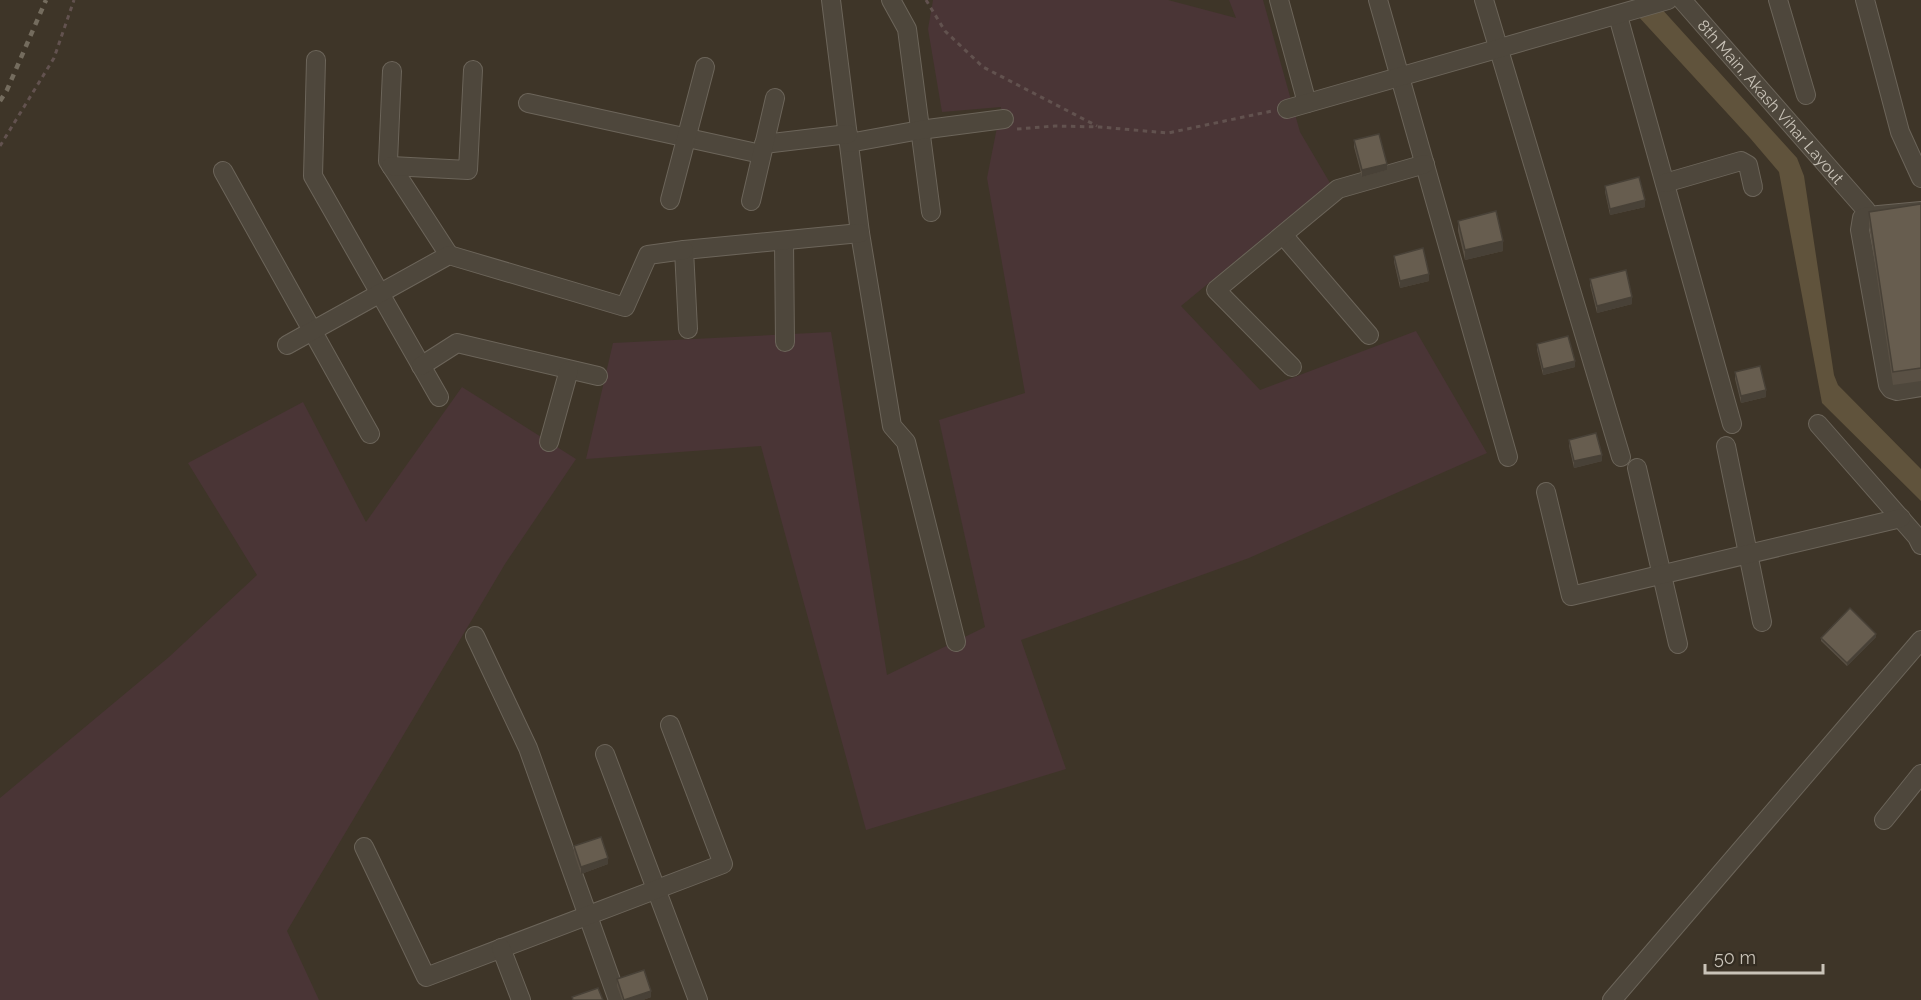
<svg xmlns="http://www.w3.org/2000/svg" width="1921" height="1000" font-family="Raleway,sans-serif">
  <rect width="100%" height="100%" fill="#3e3528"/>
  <!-- green -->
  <path fill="#4a3536" d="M933,0H1168L1236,18L1229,0H1263L1300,132L1330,183L1181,306L1260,390L1416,331L1487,453L1249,558L1021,640L1066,769L866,830L761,446L586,459L613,343L831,332L887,675L985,627L939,420L1025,393L987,178L1001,107L942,112L928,29Z
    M462,387L576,459L505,564L287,931L319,1000H0V798L169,657L257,575L188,463L303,402L366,522Z"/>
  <!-- water -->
  <path fill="#60533c" d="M1660,7L1797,158L1804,176L1834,375L1838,385L1921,469V501L1822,403L1779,172L1750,138L1637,15Z"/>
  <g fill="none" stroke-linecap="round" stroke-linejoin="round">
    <defs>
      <g id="minor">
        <path d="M831,0L860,233L892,426L906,442L956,642"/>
        <path d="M891,0L907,29L931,212"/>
        <path d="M1279,0L1307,103"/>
        <path d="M1378,0L1508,457"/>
        <path d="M1484,0L1621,457"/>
        <path id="s1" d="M1682,0L1866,210L1868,216L1921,211"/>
        <path d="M1778,0L1806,95"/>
        <path d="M1865,0L1900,132L1921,178"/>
        <path d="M1618,16L1732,424"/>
        <path d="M316,60L313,176L439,397"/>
        <path d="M392,71L388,161L449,255"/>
        <path d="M528,103L761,154"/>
        <path d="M1287,109L1668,0"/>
        <path d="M849,143L920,130L1004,119"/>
        <path d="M764,144L848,134"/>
        <path d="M391,166L468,170L473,70"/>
        <path d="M223,171L370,434"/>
        <path d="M1665,183L1741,161L1748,165L1753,187"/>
        <path d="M670,200L705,67"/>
        <path d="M751,201L775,98"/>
        <path d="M1868,216L1862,218L1860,230L1888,385L1891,389L1897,391L1921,387"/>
        <path d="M1283,235L1369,335"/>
        <path d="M784,242L785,342"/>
        <path d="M688,329L684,250L860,233"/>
        <path d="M287,345L449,255L625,307L648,255L684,250"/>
        <path d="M421,366L457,343L598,376"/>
        <path d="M1292,367L1216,290L1338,189L1425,164"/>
        <path d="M1818,424L1917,537L1921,545"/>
        <path d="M549,442L569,370"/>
        <path d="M1726,446L1762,622"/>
        <path d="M1637,468L1678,644"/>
        <path d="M1546,492L1571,596L1901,518"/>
        <path d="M475,636L528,748L618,1000"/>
        <path d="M605,754L698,1000"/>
        <path d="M1884,820L1921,774"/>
        <path d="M364,847L426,977L723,864L670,725"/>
        <path d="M501,948L521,1000"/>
        <path d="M1612,1000L1921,640"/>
      </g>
    </defs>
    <!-- minor casing -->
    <use href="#minor" stroke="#6c655a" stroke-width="20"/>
    <!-- path -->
    <path stroke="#62524f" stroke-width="3" stroke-dasharray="4.5 4.5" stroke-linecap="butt" d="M926,0L945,31L983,67L1097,126
      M1017,129L1055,126L1100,127L1168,133L1272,111
      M0,146L54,58L74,0"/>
    <!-- minor -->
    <use href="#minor" stroke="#4e473c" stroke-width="18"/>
    <!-- rail -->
    <path stroke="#746c5e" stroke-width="4.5" stroke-dasharray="6 6" stroke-linecap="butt" d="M0,101L7,90L46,0"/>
  </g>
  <!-- wall -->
  <path fill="#595044" d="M1354,140L1387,170L1362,177L1354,147Z
    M1605,186L1645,207L1610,215L1605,192Z
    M1921,204V381L1893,385L1869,224V212Z
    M1458,221L1503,251L1465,260L1458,231Z
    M1394,256L1429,281L1400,288L1394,262Z
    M1590,279L1632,304L1597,313L1590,285Z
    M1537,344L1575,367L1543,375L1537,350Z
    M1735,372L1766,397L1741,403L1735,379Z
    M1569,440L1602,461L1574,468L1569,446Z
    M1876,637L1847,666L1821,641V638Z
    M574,846L608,864L581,874L574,853Z
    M617,979L651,997L643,1000H622L617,986Z"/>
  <!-- shaded-wall -->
  <path fill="#484137" d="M1387,164V170L1362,177V170Z
    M1645,200V207L1610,215V209Z
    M1503,241V251L1465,260V250Z
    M1429,274V281L1400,288V281Z
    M1632,297V304L1597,313V306Z
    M1575,361V367L1543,375V369Z
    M1766,390V397L1741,403V396Z
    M1602,455V461L1574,468V461Z
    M1876,634V637L1847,666V663Z
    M608,858V864L581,874V867Z
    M651,991V997L643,1000H624Z"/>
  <!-- building -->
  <path fill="#675d4f" stroke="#484137" stroke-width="1.5" d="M1379,134L1387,164L1362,170L1354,140Z
    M1639,177L1645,200L1610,209L1605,186Z
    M1921,204V368L1893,372L1869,212Z
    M1496,211L1503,241L1465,250L1458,221Z
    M1423,248L1429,274L1400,281L1394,256Z
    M1626,270L1632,297L1597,306L1590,279Z
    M1568,336L1575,361L1543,369L1537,344Z
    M1760,366L1766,390L1741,396L1735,372Z
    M1596,433L1602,455L1574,461L1569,440Z
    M1850,608L1876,634L1847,663L1821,638Z
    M601,837L608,858L581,867L574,846Z
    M644,970L651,991L624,1000L617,979Z
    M598,988L603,1000H573L572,997Z"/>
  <g text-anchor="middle" stroke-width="6" stroke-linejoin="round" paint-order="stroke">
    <!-- street labels -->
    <g font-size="16" fill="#c9c3b8" stroke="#332c21">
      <text dy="6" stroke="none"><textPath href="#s1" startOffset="135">8th Main, Akash Vihar Layout</textPath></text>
    </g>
  </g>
  <!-- scale -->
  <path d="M1705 964v9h118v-9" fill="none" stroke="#c9c3b8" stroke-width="3"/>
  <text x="1714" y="964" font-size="18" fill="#c9c3b8" stroke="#332c21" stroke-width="4.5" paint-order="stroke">50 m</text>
</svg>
